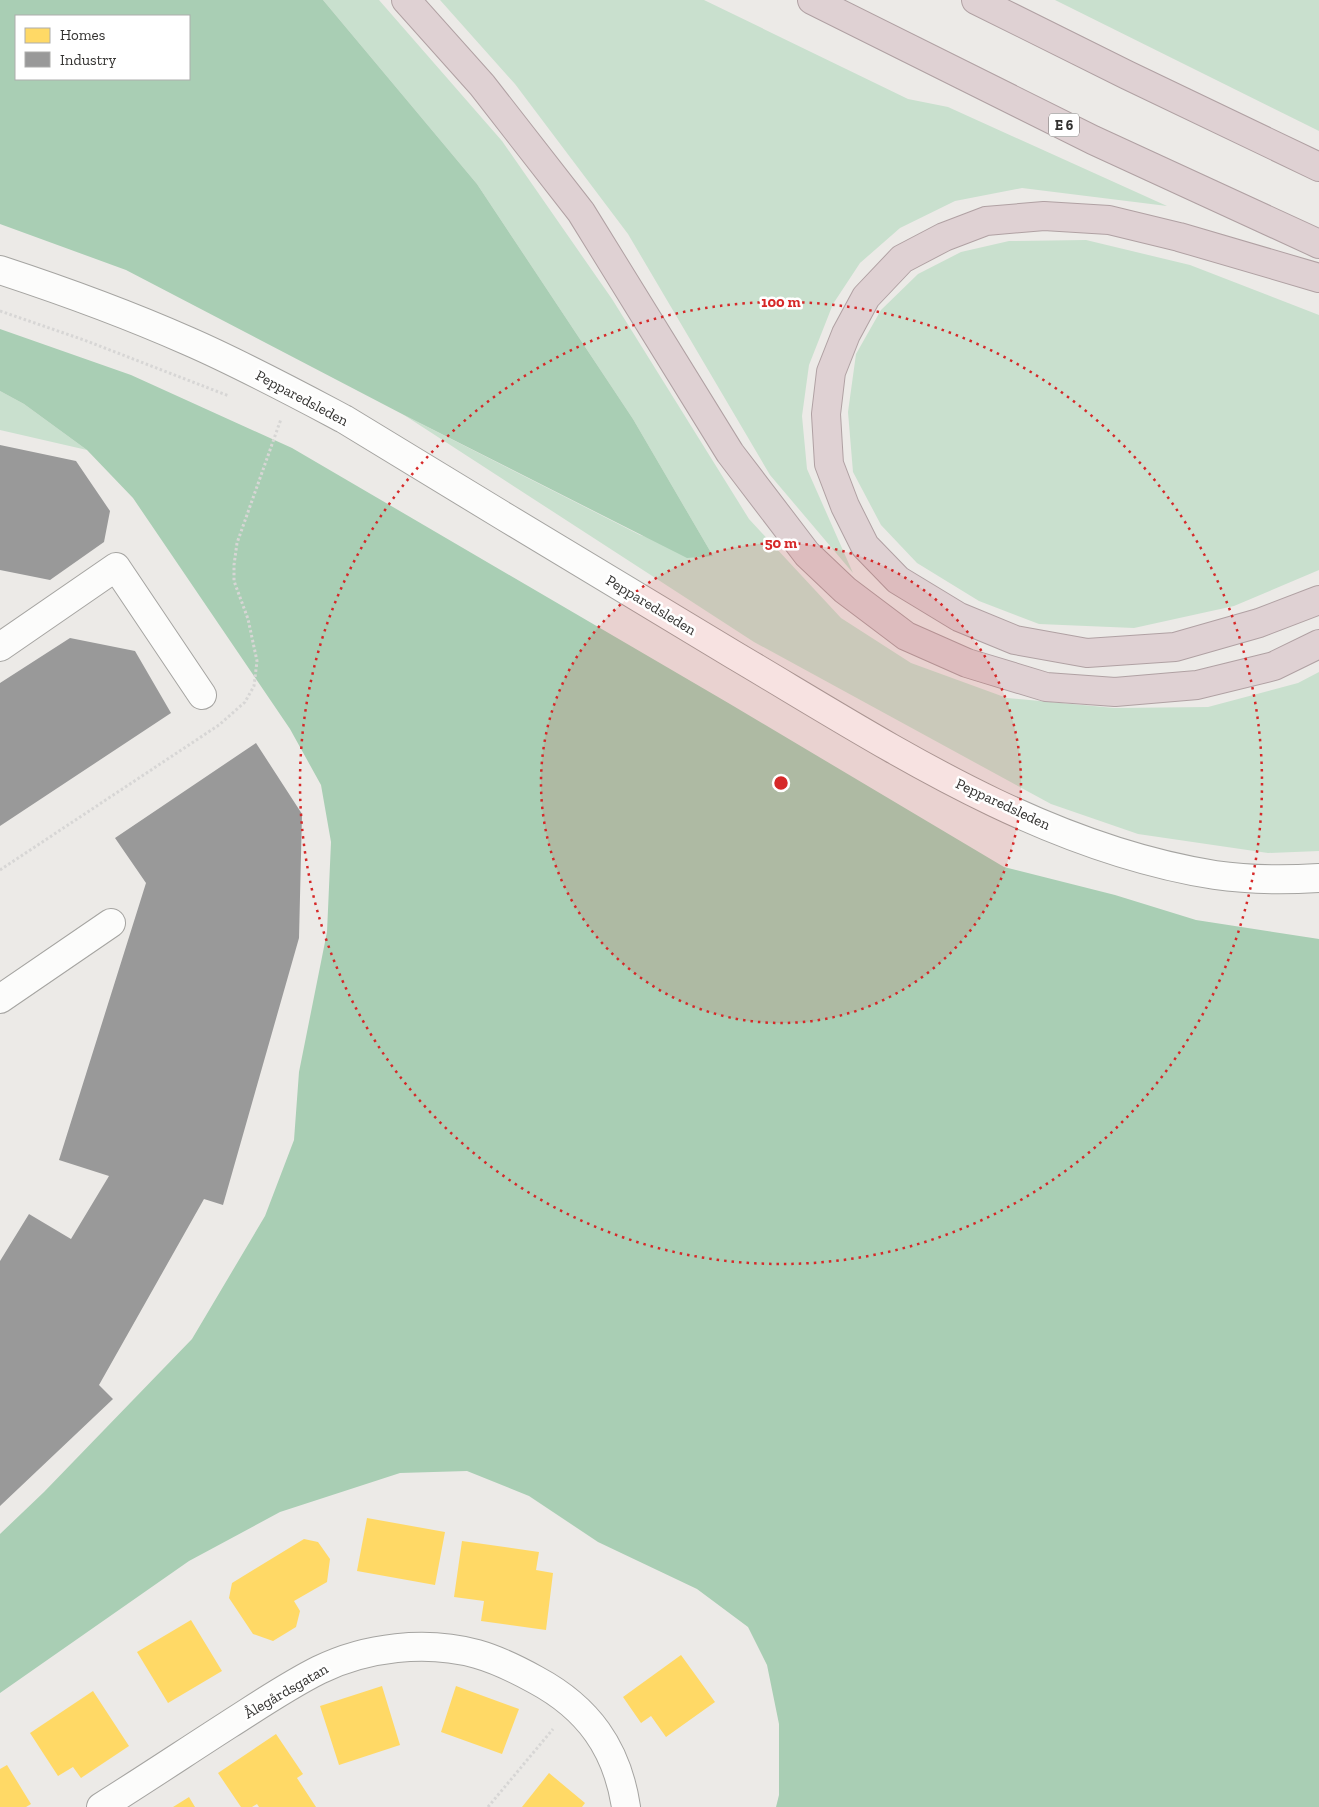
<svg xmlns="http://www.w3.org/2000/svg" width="1319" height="1807" font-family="'Zilla Slab',serif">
  <rect width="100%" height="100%" fill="#eceae7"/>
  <!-- green -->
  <path fill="#c9e0ce" d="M323,0H379L502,141L612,299L749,519L841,618L911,663L1007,698L1114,708L1208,707L1298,683L1319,672V851L1268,853L1138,834L1051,804L754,642L404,415L640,535L713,556L633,419L477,184Z
    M440,0H704L908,99L948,107L1167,206L1022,188L955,201L900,228L860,263L833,304L809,365L802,416L807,469L853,573L770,475L628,234L515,84Z
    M1055,0H1319V131Z
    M1086,240L1190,265L1319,315V570L1234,606L1134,628L1039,624L979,601L917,563L881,525L853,472L848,412L856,354L881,310L918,274L961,252L1009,241Z
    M0,391L24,404L87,450L0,430Z"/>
  <!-- forest -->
  <path fill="#a9ceb4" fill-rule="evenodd" d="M0,0H323L477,184L633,419L713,556L687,558L404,415L126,270L0,224ZM189,16V79H16V16Z
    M0,329L131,375L292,448L730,704L1004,867L1115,895L1196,920L1319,939V1807H776L779,1795V1724L767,1665L748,1627L697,1589L598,1542L529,1496L467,1471L400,1473L280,1512L189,1561L0,1693V1534L44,1492L192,1339L265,1216L294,1140L299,1072L327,932L331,842L321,785L290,729L133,498L87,450L24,404L0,391Z"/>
  <!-- homes -->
  <path fill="#ffd966" d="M367,1518L445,1532L435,1585L357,1571Z
    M304,1539L318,1542L330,1559L327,1582L294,1601L300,1611L296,1627L273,1641L253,1634L229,1598L232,1583Z
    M462,1541L539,1552L536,1570L553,1573L546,1630L481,1621L484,1601L454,1597Z
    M191,1620L222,1671L168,1703L137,1652Z
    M681,1655L715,1702L666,1737L651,1716L641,1723L623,1697Z
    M382,1686L400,1745L339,1765L320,1706Z
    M456,1686L519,1709L502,1754L441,1732Z
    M93,1691L129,1746L81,1778L73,1767L58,1776L30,1733Z
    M276,1734L303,1774L297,1778L316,1807H259L257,1804L252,1807H241L218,1773Z
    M7,1765L31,1804L26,1807H0V1769Z
    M549,1773L585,1803L582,1807H522Z
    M189,1797L195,1807H173Z"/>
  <!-- industry -->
  <path fill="#999" d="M0,445L76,461L110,511L104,542L50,580L0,570Z
    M70,638L135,651L171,713L0,826V683Z
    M256,743L302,814L299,938L223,1205L204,1199L99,1385L113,1399L0,1506V1261L29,1214L71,1239L109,1176L59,1160L146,883L115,838Z"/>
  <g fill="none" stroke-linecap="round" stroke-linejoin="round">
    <defs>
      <path id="minor" d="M0,270C64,291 127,314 188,341C241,364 293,392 344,419C474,498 603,577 734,655C885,744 1038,847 1215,875C1249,880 1285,880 1319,878
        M0,647L116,567L202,695
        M0,999L111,923
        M101,1807C144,1780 186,1752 228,1725C258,1706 287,1686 319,1670C366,1647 426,1640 477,1654C498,1660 518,1670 536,1680C588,1708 617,1748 626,1807"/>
      <path id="highway" d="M406,0L482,85L581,212L730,453L807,554L845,590L906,636L967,663L1046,687L1115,692L1197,685L1274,666L1319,644
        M812,0L1093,140L1319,244
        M976,0L1127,75L1319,167
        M1319,278L1179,237L1109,220L1044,216L986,221L944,237L902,259L866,297L846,334L831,372L826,414L829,464L845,506L865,546L898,580L959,617L1015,640L1087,653L1175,647L1259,623L1319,600"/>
    </defs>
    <!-- minor casing -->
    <use href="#minor" stroke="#a5a4a1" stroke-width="30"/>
    <!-- highway casing -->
    <use href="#highway" stroke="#b0a1a3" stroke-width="30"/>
    <!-- path -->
    <path stroke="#d7d6d5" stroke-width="3" stroke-dasharray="2.5 2.5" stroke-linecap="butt" d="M0,311L84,340L229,396
      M0,870L219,725L245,702L254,686L257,661L248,619L234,581V565L237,543L281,419
      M488,1807L553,1729"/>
    <!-- minor -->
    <use href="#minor" stroke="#fcfcfb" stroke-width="28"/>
    <!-- highway -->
    <use href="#highway" stroke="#dfd1d3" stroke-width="28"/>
  </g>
  <!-- distance rings -->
  <circle cx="781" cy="783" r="240" fill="#d62828" fill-opacity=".12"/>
  <g fill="none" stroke="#d62828" stroke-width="2.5" stroke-dasharray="2.5 5">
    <circle cx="781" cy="783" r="240"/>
    <circle cx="781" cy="783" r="481"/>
  </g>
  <g text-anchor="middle" stroke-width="5" stroke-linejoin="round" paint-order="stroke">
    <!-- shield labels -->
    <rect fill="#fff" stroke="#70706e" stroke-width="1" x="1049" y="113.5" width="30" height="23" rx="4"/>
    <g font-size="14" font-weight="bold" fill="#333230">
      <text x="1064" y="130">E 6</text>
    </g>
    <!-- street labels -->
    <g font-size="15" fill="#333230" stroke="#fff">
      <text transform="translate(302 398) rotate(28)" y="5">Pepparedsleden</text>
      <text transform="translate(651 605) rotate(31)" y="5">Pepparedsleden</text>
      <text transform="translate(1003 804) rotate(25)" y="5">Pepparedsleden</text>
      <text transform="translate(286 1691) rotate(-30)" y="5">Ålegårdsgatan</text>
    </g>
  </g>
  <circle cx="781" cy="783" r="8" fill="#d62828" stroke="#fff" stroke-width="2.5"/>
  <g font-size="15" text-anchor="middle" font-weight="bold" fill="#d62828" stroke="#fff" stroke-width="5" stroke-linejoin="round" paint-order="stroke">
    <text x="781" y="307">100 m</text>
    <text x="781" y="548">50 m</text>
  </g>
  <!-- legend -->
  <rect x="15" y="15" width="175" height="65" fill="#ffffff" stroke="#adadac"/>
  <rect x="25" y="28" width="25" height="15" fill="#ffd966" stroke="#adadac"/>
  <text x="60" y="40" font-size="15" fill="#333230">Homes</text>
  <rect x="25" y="52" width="25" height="15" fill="#999999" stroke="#adadac"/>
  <text x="60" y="65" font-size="15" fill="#333230">Industry</text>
</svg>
